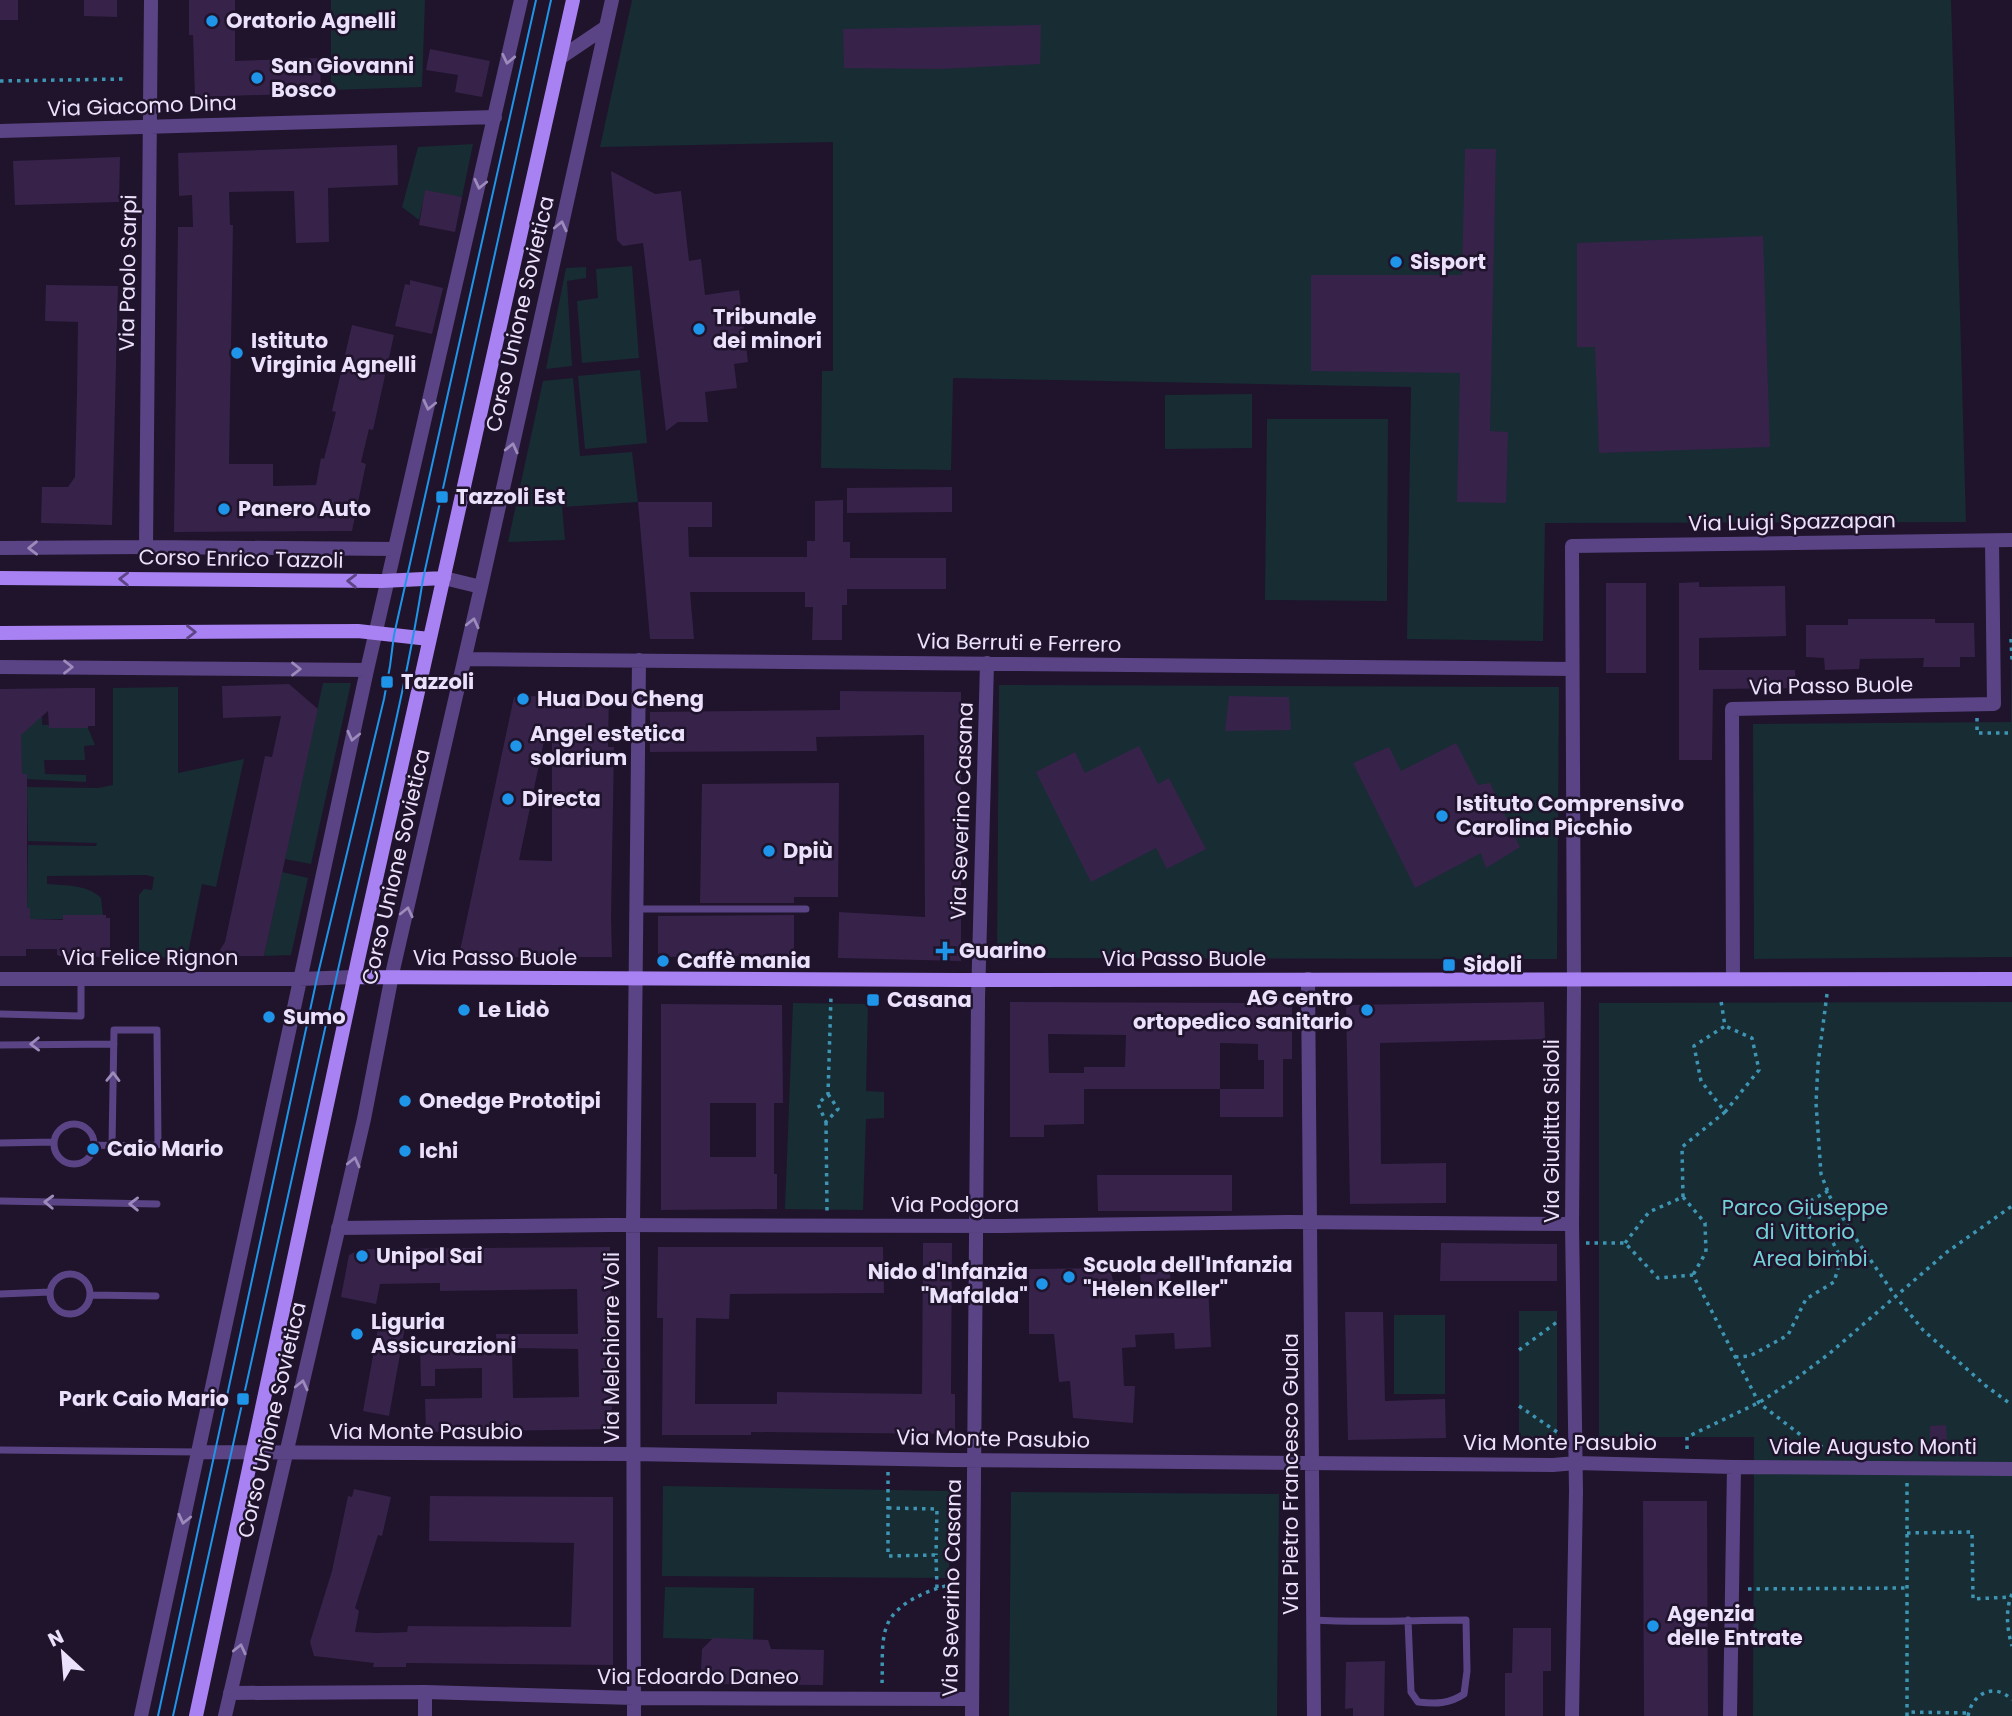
<svg xmlns="http://www.w3.org/2000/svg" width="2012" height="1716" font-family="Poppins,sans-serif">
  <rect width="100%" height="100%" fill="#1f142b"/>
  <!-- green -->
  <path fill="#182c34" d="M331,0H425L422,87L331,90Z
    M632,0H1951L1966,522L1545,523L1543,641L1407,639L1411,387L953,378L951,470L821,468L822,371H833V142L600,147Z
    M473,144L462,197L425,192L419,220L402,207L418,147Z
    M632,266L639,358L582,363L577,301L598,298L596,269Z
    M586,267V278L567,281L572,366L546,369L566,268Z
    M640,370L647,443L585,449L578,376Z
    M573,378L580,456L632,452L638,502L562,507L565,540L508,542L543,381Z
    M1252,394V448L1165,449V395Z
    M1267,419H1388L1387,601L1265,600Z
    M2012,566V957L1754,959L1753,724L2011,722Z
    M323,683H351L311,864L285,859Z
    M999,685L1559,687L1557,959L997,958Z
    M178,687V773L244,759L216,887L202,884L187,958L139,957V895L144,889L152,890L154,877L146,875L47,876V884C66,886 87,884 101,898L103,915H63V919H30V908H27L28,845L96,846L97,843L28,841L27,787L98,788L113,785V688Z
    M21,717H42V725H49L50,728H88L95,745L84,746L85,760H44L45,774L86,775V782L27,779V774L0,775V748H21Z
    M282,872L308,878L291,955L264,956Z
    M2012,1002V1716H1753L1754,1437H1599V1003Z
    M793,1003L868,1004L866,1091L884,1092V1118L866,1119L863,1210L785,1209Z
    M1519,1311H1557V1444H1519Z
    M1394,1315H1445V1394H1394Z
    M663,1486L950,1491L949,1578L662,1576Z
    M1011,1492L1279,1494L1277,1716H1009Z
    M665,1587L754,1588L753,1640L663,1638Z"/>
  <!-- building -->
  <path fill="#37224a" fill-rule="evenodd" d="M0,0H18V20H0Z
    M84,0H117V17L84,16Z
    M189,0H235V61L320,58L321,93L195,97L193,35H189Z
    M1041,25L1040,64L941,69L844,68L843,29Z
    M430,49L490,61L482,97L455,92L458,75L426,70Z
    M397,145L398,185L328,188L329,242L296,243L294,191L229,192L230,225H233L229,464H273V486L316,485L321,458L324,459L336,412L332,411L352,325L394,335L373,430L369,429L361,462L366,464L352,531L174,532L178,227H193L192,195L179,196L178,153Z
    M1465,149H1496L1490,431L1508,432L1506,503L1457,502L1460,373L1311,371V275H1462Z
    M120,157L119,202L15,205L13,161Z
    M611,171L655,194L681,191L689,261L701,259L705,295L739,290L748,362L734,364L737,388L705,392L708,422H678L666,431L643,243L623,246L617,240Z
    M425,190L462,197L455,232L419,225Z
    M1763,236L1770,447L1599,453L1595,347H1577V243Z
    M410,280L443,288L432,334L395,326L405,284L410,285Z
    M46,285L118,286L112,525L41,523L42,487H68L75,477L77,392L78,322L45,321Z
    M952,487V512L847,513V488Z
    M843,500V542H850V558H946V589H847V605H842V640H812L813,607H805V592H690L694,639H650L638,502H712V527H688L689,557H807V541H815V501Z
    M1699,582V587L1785,586L1786,636L1699,638V670H1795L1796,688L1713,689L1712,760H1679V583Z
    M1606,583H1646V673H1606Z
    M1848,619H1935V623H1974L1975,657H1960V667H1923L1924,658L1860,659L1859,669L1825,670L1824,658L1806,657V625H1848Z
    M289,684L318,709L264,956H216L225,942L265,756L272,757L281,716L223,718L222,686Z
    M73,688H95V726H88V728H49L48,711L21,735L22,774H27V908H30V919L63,920V915H106V918H110V954H102V957L60,956L57,955V949H26V956H0V689Z
    M840,691L961,692V961L838,958L839,912L925,917L924,735L816,737L817,751L650,752V712L840,710Z
    M609,693L608,747H614L611,917L612,957H507L458,960L514,697ZM544,741L552,742V861L519,860Z
    M1229,696L1289,697L1291,730L1225,731Z
    M1456,743L1478,785L1490,783L1520,847L1486,868L1481,853L1415,888L1353,763L1389,747L1401,771Z
    M1139,746L1158,784L1169,778L1206,849L1167,869L1156,848L1091,882L1036,772L1075,752L1085,773Z
    M839,783L838,897H794V903H700L702,784Z
    M794,915V956L658,957V916Z
    M1258,1001H1292V1059H1283V1117H1220V1089H1084V1124L1044,1125V1137H1010V1002L1258,1003ZM1048,1034L1126,1035L1125,1067H1084V1073H1049ZM1220,1043L1258,1044V1060H1264V1089H1220Z
    M1544,1002L1545,1039L1380,1043L1381,1164L1446,1163V1203L1350,1204L1346,1005Z
    M661,1004L782,1005L783,1103H774V1174H777V1209L661,1210ZM710,1103H756V1157H710Z
    M1097,1175H1232V1211H1098Z
    M923,1243H952L951,1394H955V1434L751,1432V1435H662L663,1318H657L658,1247H883L884,1293L730,1294L729,1319L696,1318L695,1404H777V1392L922,1394Z
    M1441,1243L1557,1244V1281H1440Z
    M610,1247L612,1429L426,1432L425,1399L482,1398V1368L435,1369V1386H421L420,1349H497L496,1334H578L577,1289L440,1291V1283L380,1284L376,1304L341,1297L349,1255L361,1249ZM512,1348L578,1349L579,1397L513,1398Z
    M1110,1268L1113,1281L1141,1283L1140,1273L1170,1271L1171,1286L1208,1284L1211,1347L1175,1349L1174,1333L1135,1335L1136,1347L1122,1348L1124,1386H1135L1133,1423L1073,1418L1070,1381L1059,1382L1054,1334H1029V1269Z
    M1345,1312H1383L1385,1401L1445,1399L1446,1438L1348,1440Z
    M380,1317L406,1321L389,1416L363,1411Z
    M1946,1425L1947,1442L1930,1443V1426Z
    M354,1489L391,1497L382,1536L378,1535L355,1608L359,1611L355,1632L377,1633L407,1632L408,1626L571,1627L574,1543L429,1541L430,1496L613,1497V1665L406,1663V1667H373L374,1663L314,1656L310,1642L332,1571L348,1496L352,1497Z
    M1643,1501H1707L1708,1716H1644Z
    M1513,1628H1551V1671H1543V1716H1505V1673H1512Z
    M713,1638L768,1640L771,1649L824,1650L823,1685L714,1684L701,1670L702,1649Z
    M1385,1661L1384,1716H1353V1708L1345,1709L1346,1662Z"/>
  <g fill="none" stroke-linecap="round" stroke-linejoin="round">
    <!-- path -->
    <path stroke="#3d95b3" stroke-width="3.5" stroke-dasharray="3.5 5" stroke-linecap="butt" d="M0,81L124,79
      M2011,639L2012,660
      M1977,718V733H2012
      M1827,994L1818,1064L1816,1103L1821,1174L1830,1197L1854,1236L1896,1297L1923,1330L1986,1386L2012,1405
      M828,1094L838,1109L826,1122L818,1104L828,1094L831,996
      M1725,1112L1759,1070L1752,1038L1725,1026
      M826,1122L827,1211
      M1683,1197L1705,1223L1706,1252L1693,1275
      M1586,1243H1625L1658,1278L1693,1275L1759,1403L1802,1436L1830,1451
      M1625,1243L1649,1212L1683,1197L1682,1147L1725,1112L1701,1081L1694,1046L1725,1026L1721,1001
      M1519,1350L1557,1322
      M1735,1357L1750,1356L1788,1335L1806,1299L1834,1282L1841,1258L1828,1233L1808,1225L1812,1200L1828,1191
      M1519,1406L1557,1432
      M1687,1449V1437L1760,1402L1797,1378L1830,1353L1947,1252L2012,1206
      M888,1472V1556L936,1555L937,1589
      M1907,1483V1712
      M888,1508L937,1509L936,1555
      M1907,1533L1972,1532L1973,1599L2010,1597
      M1748,1589L1907,1588
      M2012,1594C2005,1610 2007,1629 2012,1646
      M882,1683C883,1665 880,1640 888,1623C899,1600 934,1588 957,1583
      M1907,1716V1712L1968,1713
      M1968,1716C1972,1693 1995,1682 2012,1700"/>
    <!-- lane -->
    <path stroke="#5b4485" stroke-width="7" d="M637,909H806
      M0,1014L81,1016V979
      M0,1045L114,1044
      M54 1144a20 20 0 1 1 40 0a20 20 0 1 1-40 0Z
      M0,1143L53,1142
      M95,1145C116,1146 137,1145 158,1145L157,1030H114L112,1145
      M0,1201L157,1204
      M50 1294a20 20 0 1 1 40 0a20 20 0 1 1-40 0Z
      M0,1294L50,1292
      M91,1295L156,1296
      M0,1450L199,1452
      M1313,1620C1364,1623 1415,1620 1466,1620L1467,1671L1464,1694C1449,1704 1436,1704 1418,1702L1411,1692L1408,1620"/>
    <!-- street -->
    <path stroke="#5b4485" stroke-width="14" d="M560,58L606,27
      M0,131L495,117
      M146,547L151,0
      M0,548L146,547L395,549
      M444,578L481,587
      M465,659L1572,669
      M0,667L367,670
      M1733,978L1732,709L1994,704L1992,541
      M0,979H299L354,977
      M1308,979L1314,1716
      M338,1228L610,1225L1002,1226L1288,1222L1572,1224
      M199,1452L634,1454L952,1460L1553,1465L1576,1463L1734,1467L2012,1469
      M230,1693L425,1692L634,1698L971,1699
      M141,1716L367,670L521,0
      M225,1716L364,1119L393,970L481,587L612,0
      M425,1716V1692
      M634,1716L633,1225L639,660
      M972,1716L978,999L987,663
      M1572,1716L1576,1491L1572,1224L1574,988L1572,546L2012,540
      M1730,1716L1734,1467"/>
    <!-- secondary -->
    <path stroke="#a881f3" stroke-width="14" d="M0,578L382,581L444,578
      M0,633L358,631L429,639
      M354,977L960,980L2012,979
      M196,1716L359,955L573,0"/>
    <!-- tram -->
    <path stroke="#1f95ea" stroke-width="2" d="M158,1716L317,978L384,699L390,666L394,635L536,0
      M173,1716C227,1470 282,1225 336,979C365,846 402,714 423,579L551,0"/>
  </g>
  <!-- one-way arrows -->
  <defs><path id="oneway-chevron" d="M-2-3.5L2.5 0L-2 3.5" fill="none" stroke-width="1.6" stroke-linecap="round" stroke-linejoin="round" transform="scale(1.75)"/></defs>
  <g stroke="#9c8bbb">
    <use href="#oneway-chevron" transform="translate(508 59) rotate(102)"/>
    <use href="#oneway-chevron" transform="translate(480 184) rotate(103)"/>
    <use href="#oneway-chevron" transform="translate(561 226) rotate(-77)"/>
    <use href="#oneway-chevron" transform="translate(429 405) rotate(103)"/>
    <use href="#oneway-chevron" transform="translate(512 448) rotate(-77)"/>
    <use href="#oneway-chevron" transform="translate(33 548) rotate(179)"/>
    <use href="#oneway-chevron" transform="translate(473 623) rotate(-77)"/>
    <use href="#oneway-chevron" transform="translate(68 667)"/>
    <use href="#oneway-chevron" transform="translate(296 669)"/>
    <use href="#oneway-chevron" transform="translate(353 736) rotate(103)"/>
    <use href="#oneway-chevron" transform="translate(407 912) rotate(-77)"/>
    <use href="#oneway-chevron" transform="translate(35 1044) rotate(179)"/>
    <use href="#oneway-chevron" transform="translate(113 1077) rotate(-89)"/>
    <use href="#oneway-chevron" transform="translate(354 1162) rotate(-77)"/>
    <use href="#oneway-chevron" transform="translate(49 1202) rotate(-178)"/>
    <use href="#oneway-chevron" transform="translate(134 1204) rotate(-179)"/>
    <use href="#oneway-chevron" transform="translate(302 1385) rotate(-77)"/>
    <use href="#oneway-chevron" transform="translate(184 1519) rotate(103)"/>
    <use href="#oneway-chevron" transform="translate(240 1649) rotate(-77)"/>
  </g>
  <g stroke="#5d4585">
    <use href="#oneway-chevron" transform="translate(124 579) rotate(-179)"/>
    <use href="#oneway-chevron" transform="translate(352 581) rotate(-179)"/>
    <use href="#oneway-chevron" transform="translate(191 632)"/>
  </g>
  <!-- markers -->
  <g fill="#1f95ea" stroke="#1f142b" stroke-width="2.5">
    <circle cx="212" cy="21" r="7"/>
    <circle cx="257" cy="78" r="7"/>
    <circle cx="1396" cy="262" r="7"/>
    <circle cx="699" cy="329" r="7"/>
    <circle cx="237" cy="353" r="7"/>
    <rect x="435" y="490" width="14" height="14" rx="3.5"/>
    <circle cx="224" cy="509" r="7"/>
    <rect x="380" y="675" width="14" height="14" rx="3.5"/>
    <circle cx="523" cy="699" r="7"/>
    <circle cx="516" cy="746" r="7"/>
    <circle cx="508" cy="799" r="7"/>
    <circle cx="1442" cy="816" r="7"/>
    <circle cx="769" cy="851" r="7"/>
    <path d="M941.5 940.5h7v7h7v7h-7v7h-7v-7h-7v-7h7z"/>
    <circle cx="663" cy="961" r="7"/>
    <rect x="1442" y="958" width="14" height="14" rx="3.5"/>
    <rect x="866" y="993" width="14" height="14" rx="3.5"/>
    <circle cx="464" cy="1010" r="7"/>
    <circle cx="1367" cy="1010" r="7"/>
    <circle cx="269" cy="1017" r="7"/>
    <circle cx="405" cy="1101" r="7"/>
    <circle cx="93" cy="1149" r="7"/>
    <circle cx="405" cy="1151" r="7"/>
    <circle cx="362" cy="1256" r="7"/>
    <circle cx="1069" cy="1277" r="7"/>
    <circle cx="1042" cy="1284" r="7"/>
    <circle cx="357" cy="1334" r="7"/>
    <rect x="236" y="1392" width="14" height="14" rx="3.5"/>
    <circle cx="1653" cy="1626" r="7"/>
  </g>
  <g text-anchor="middle" stroke-width="5" stroke-linejoin="round" paint-order="stroke">
    <!-- poi labels -->
    <g font-size="21" font-weight="bold" fill="#ece1fc" stroke="#1f142b" text-anchor="start">
      <text x="226" y="28">Oratorio Agnelli</text>
      <text x="271" y="73">San Giovanni<tspan x="271" dy="24">Bosco</tspan></text>
      <text x="1410" y="269">Sisport</text>
      <text x="713" y="324">Tribunale<tspan x="713" dy="24">dei minori</tspan></text>
      <text x="251" y="348">Istituto<tspan x="251" dy="24">Virginia Agnelli</tspan></text>
      <text x="456" y="504">Tazzoli Est</text>
      <text x="238" y="516">Panero Auto</text>
      <text x="401" y="689">Tazzoli</text>
      <text x="537" y="706">Hua Dou Cheng</text>
      <text x="530" y="741">Angel estetica<tspan x="530" dy="24">solarium</tspan></text>
      <text x="522" y="806">Directa</text>
      <text x="1456" y="811">Istituto Comprensivo<tspan x="1456" dy="24">Carolina Picchio</tspan></text>
      <text x="783" y="858">Dpiù</text>
      <text x="959" y="958">Guarino</text>
      <text x="677" y="968">Caffè mania</text>
      <text x="1463" y="972">Sidoli</text>
      <text x="1353" y="1005" text-anchor="end">AG centro<tspan x="1353" dy="24">ortopedico sanitario</tspan></text>
      <text x="887" y="1007">Casana</text>
      <text x="478" y="1017">Le Lidò</text>
      <text x="283" y="1024">Sumo</text>
      <text x="419" y="1108">Onedge Prototipi</text>
      <text x="107" y="1156">Caio Mario</text>
      <text x="419" y="1158">Ichi</text>
      <text x="376" y="1263">Unipol Sai</text>
      <text x="1083" y="1272">Scuola dell'Infanzia<tspan x="1083" dy="24">"Helen Keller"</tspan></text>
      <text x="1028" y="1279" text-anchor="end">Nido d'Infanzia<tspan x="1028" dy="24">"Mafalda"</tspan></text>
      <text x="371" y="1329">Liguria<tspan x="371" dy="24">Assicurazioni</tspan></text>
      <text x="229" y="1406" text-anchor="end">Park Caio Mario</text>
      <text x="1667" y="1621">Agenzia<tspan x="1667" dy="24">delle Entrate</tspan></text>
    </g>
    <!-- street labels -->
    <g font-size="21" fill="#ece1fc" stroke="#1f142b">
      <text transform="translate(142 106) rotate(-2)" y="7">Via Giacomo Dina</text>
      <text transform="translate(128 273) rotate(-89)" y="7">Via Paolo Sarpi</text>
      <text transform="translate(520 314) rotate(-77)" y="7">Corso Unione Sovietica</text>
      <text transform="translate(1792 522) rotate(-1)" y="7">Via Luigi Spazzapan</text>
      <text transform="translate(241 559) rotate(1)" y="7">Corso Enrico Tazzoli</text>
      <text transform="translate(1019 643) rotate(1)" y="7">Via Berruti e Ferrero</text>
      <text transform="translate(1831 686) rotate(-1)" y="7">Via Passo Buole</text>
      <text transform="translate(962 811) rotate(-88)" y="7">Via Severino Casana</text>
      <text transform="translate(396 867) rotate(-77)" y="7">Corso Unione Sovietica</text>
      <text x="150" y="965">Via Felice Rignon</text>
      <text x="495" y="965">Via Passo Buole</text>
      <text x="1184" y="966">Via Passo Buole</text>
      <text transform="translate(1552 1131) rotate(-90)" y="7">Via Giuditta Sidoli</text>
      <text x="955" y="1212">Via Podgora</text>
      <text transform="translate(612 1348) rotate(-90)" y="7">Via Melchiorre Voli</text>
      <text transform="translate(272 1420) rotate(-77)" y="7">Corso Unione Sovietica</text>
      <text x="426" y="1439">Via Monte Pasubio</text>
      <text transform="translate(993 1439) rotate(1)" y="7">Via Monte Pasubio</text>
      <text x="1560" y="1450">Via Monte Pasubio</text>
      <text x="1873" y="1454">Viale Augusto Monti</text>
      <text transform="translate(1291 1474) rotate(-90)" y="7">Via Pietro Francesco Guala</text>
      <text transform="translate(952 1588) rotate(-89)" y="7">Via Severino Casana</text>
      <text x="698" y="1684">Via Edoardo Daneo</text>
    </g>
    <!-- park labels -->
    <g font-size="21" fill="#72d0d7" stroke="#1f142b">
      <text x="1805" y="1215">Parco Giuseppe<tspan x="1805" dy="24">di Vittorio</tspan></text>
      <text x="1810" y="1266">Area bimbi</text>
    </g>
  </g>
  <!-- north arrow -->
  <g transform="translate(63 1653) rotate(334)" stroke="#1f142b" stroke-width="5" paint-order="stroke">
  <path d="M0-5L12 26L0 18L-12 26Z" fill="#ece1fc"/>
  <text y="-10" font-size="19" font-weight="bold" text-anchor="middle" fill="#ece1fc">N</text>
  </g>
</svg>
